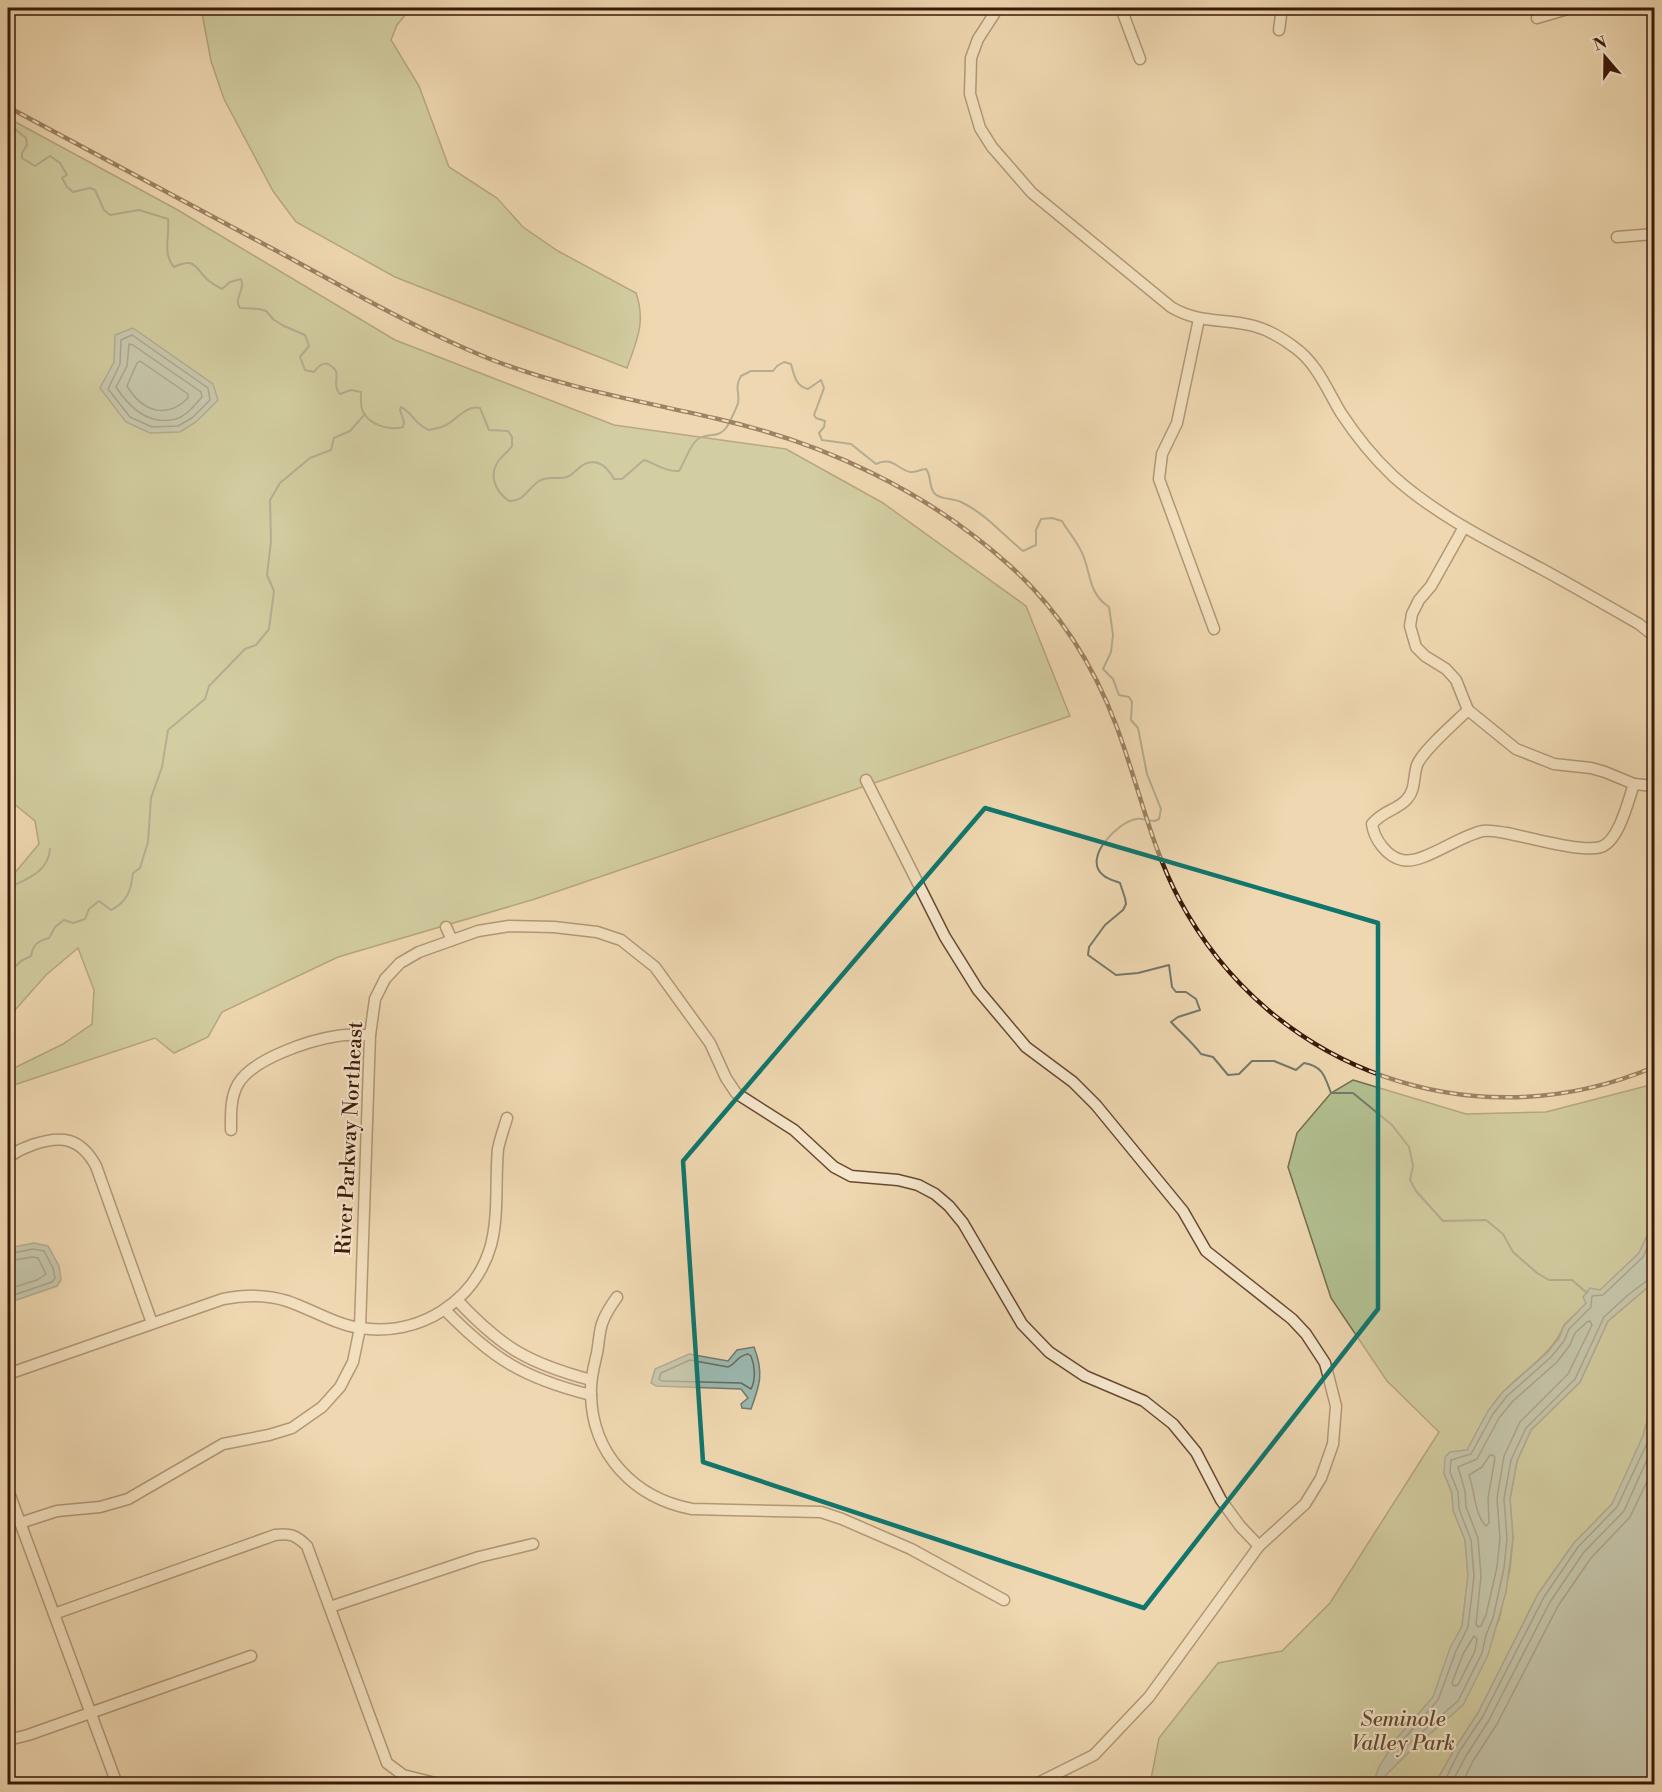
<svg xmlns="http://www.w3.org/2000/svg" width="1662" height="1792" viewBox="0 0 1662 1792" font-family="'Libre Bodoni',serif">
<rect width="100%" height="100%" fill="#efd8b1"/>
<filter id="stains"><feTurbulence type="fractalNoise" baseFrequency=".00333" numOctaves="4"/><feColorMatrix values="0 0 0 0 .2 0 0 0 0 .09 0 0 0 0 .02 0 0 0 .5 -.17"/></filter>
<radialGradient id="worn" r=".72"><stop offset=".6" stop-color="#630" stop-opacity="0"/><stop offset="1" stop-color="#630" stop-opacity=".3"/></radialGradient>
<g fill="#b2c091" stroke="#766c4c" stroke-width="1.5">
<path d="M201 8H411L397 25 391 40 419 86 449 167 497 198 523 227 558 251 636 293C646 322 637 340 627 368L395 277 296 222 273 191 224 99 211 61Z"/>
<path d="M8 118 176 209 395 340 614 425 786 449 883 503 1026 606 1070 716 535 899 338 957 222 1012 208 1037 174 1053 155 1038 8 1087V1071L63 1044 92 1024 94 990 78 948 46 975 8 1018V881L39 844 35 821 8 799Z"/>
<path d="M1353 1080 1466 1114 1546 1112 1654 1084V1146L1649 1149 1654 1165V1221L1639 1253 1564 1325C1553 1354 1525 1369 1504 1391 1488 1408 1478 1430 1467 1451L1450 1452 1444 1473 1452 1493 1453 1510 1465 1540 1468 1575 1462 1626 1447 1660 1491 1637 1499 1620 1510 1569 1513 1538 1510 1499 1517 1461 1531 1430 1580 1382 1608 1321 1654 1282V1397L1643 1436 1623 1484 1612 1504 1574 1543 1538 1594 1478 1713 1454 1750 1435 1784H1150L1159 1738 1218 1663 1282 1651 1330 1603 1439 1432 1387 1381 1331 1298 1288 1167 1297 1133 1331 1093Z"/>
</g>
<g fill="#9ab9b1" stroke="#74796d" stroke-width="1.5">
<path d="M133 328 213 384 218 400 196 422 180 432 150 433 126 422 100 388 114 362 115 335Z"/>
<path d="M1654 1221V1282L1608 1321 1580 1382 1531 1430 1517 1461 1510 1499 1513 1538 1506 1592 1488 1655 1463 1705 1409 1752 1377 1784H1373L1379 1767 1397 1738 1433 1697 1450 1648 1462 1626 1468 1575 1465 1540 1453 1510 1452 1493 1444 1473 1445 1457 1450 1452 1467 1450 1488 1411 1503 1392 1547 1353 1559 1338 1564 1326 1586 1303 1583 1297 1590 1288 1600 1290 1639 1253Z"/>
<path d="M34 1243 48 1246 59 1266 61 1280 57 1286 8 1303V1248Z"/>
<path d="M754 1347C764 1373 760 1384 751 1409L742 1408 741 1404 748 1398 741 1389 656 1386 651 1383 655 1369 689 1354 728 1361 737 1350Z"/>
<path d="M1654 1397V1784H1435L1454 1750 1478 1713 1538 1594 1574 1543 1612 1504 1643 1436Z"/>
</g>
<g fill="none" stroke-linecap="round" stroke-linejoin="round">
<g stroke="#6a695c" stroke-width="1.5">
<path d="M132 335 208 388 210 400 192 418 178 426 152 427 130 417 108 389 120 364 121 340Z"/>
<path d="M129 344 133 345 201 392 202 397C195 405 186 416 176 419 149 426 129 407 116 387L127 366Z"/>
<path d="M140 361 188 394V398C166 420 142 411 127 386L137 363Z"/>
<path d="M1654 1233 1643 1257 1603 1295 1592 1296 1591 1307 1569 1329 1564 1341 1551 1357 1507 1396 1493 1414 1471 1454 1451 1460 1450 1472 1458 1492 1459 1509 1471 1540 1474 1576 1468 1627 1456 1651 1438 1700 1402 1741 1400 1745 1402 1748 1405 1747 1458 1701 1482 1653 1486 1635 1493 1618 1504 1568 1507 1538 1504 1499 1511 1460 1526 1428 1575 1379 1604 1317 1628 1295 1649 1279 1654 1278"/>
<path d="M8 1254 33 1249 44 1251 53 1268 55 1278 52 1282 8 1297"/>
<path d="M8 1261 33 1257 38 1258 46 1274 37 1280 8 1289"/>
<path d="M1590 1321 1592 1325 1568 1374 1520 1422 1504 1456 1497 1498 1500 1538 1497 1567 1486 1615 1481 1626 1478 1627 1476 1624 1481 1576 1478 1538 1466 1507 1465 1491 1458 1467 1477 1459 1499 1418 1513 1401 1557 1362 1570 1345 1575 1333 1587 1322Z"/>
<path d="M748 1354 751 1356C755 1366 756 1379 751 1389L741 1383 662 1381 659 1379 661 1373 690 1360 728 1367C737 1364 736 1356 748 1354Z"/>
<path d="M1490 1455H1493L1495 1458 1488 1498 1489 1523 1486 1526C1474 1513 1475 1492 1469 1475L1482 1467Z"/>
<path d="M1474 1636 1477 1639 1475 1651 1458 1685 1454 1686 1452 1683 1463 1654Z"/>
<path d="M1443 1784 1459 1752 1483 1716 1544 1597 1578 1547 1617 1507 1649 1439 1654 1418"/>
<path d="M1451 1784 1466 1756 1489 1720 1550 1602 1584 1552 1624 1511 1654 1444"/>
<path d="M1462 1784 1473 1761 1497 1724 1558 1606 1591 1558 1630 1517 1654 1467"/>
</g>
<g stroke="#74796d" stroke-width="2">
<path d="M8 132 15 129 26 138 27 145 22 153V158L35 166 50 156 60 163 67 175 62 178 67 187 73 192 90 188 95 190 104 210 110 215 139 210 168 219C170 236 162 253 174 267 196 256 195 269 209 281 213 284 218 287 222 289L230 282 241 279C246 290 233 298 240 308L259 309 266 311 274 320 284 326 305 335 309 346 300 357 305 370 314 372C322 361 328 361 336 371 338 380 333 386 340 394L351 390 361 392C361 398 360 406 363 412 370 425 389 431 403 427L404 422 400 410 401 407C414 414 414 424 429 430 434 429 439 428 444 426 457 420 465 405 480 408L489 430 508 431 512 437V446C509 451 503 455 499 460 488 475 495 491 509 501 524 502 528 488 539 481 548 475 558 480 567 477 574 474 580 465 587 463 600 459 609 470 614 479H622L644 460C656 464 666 472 679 471 685 462 690 444 698 439 707 432 718 439 726 428 729 424 737 407 738 403 740 392 734 388 741 376L751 371H773L777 366 784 362 791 364C794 375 796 387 808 389L821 380 824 388 814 415 816 418 825 421 824 427 819 433 822 440 851 444 876 464C892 456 897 469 910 472 914 473 922 469 926 469 932 476 928 487 935 494 942 500 953 498 961 502 986 514 1002 534 1023 551L1036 545V530L1041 519 1052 518 1062 521C1067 530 1075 539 1080 549 1092 570 1086 592 1109 607L1113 635 1111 652 1103 669 1113 679 1119 695 1129 697 1132 702 1131 720 1138 728 1147 774 1161 809 1159 819 1155 821C1149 821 1142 818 1136 819 1118 822 1082 858 1103 875 1107 879 1115 881 1120 883L1125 898 1126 904 1123 910 1105 925 1089 947 1088 955 1116 975 1138 973 1169 965 1172 987 1176 992H1186L1196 999 1200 1010 1178 1017 1171 1022C1181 1033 1192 1042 1201 1054L1213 1057 1228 1075 1239 1074 1252 1061H1274L1296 1070 1304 1063C1323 1066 1325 1077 1331 1093H1353L1392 1125 1409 1147 1413 1166 1410 1180 1416 1191 1443 1221 1486 1220 1503 1234 1513 1252 1537 1273 1549 1280H1572L1587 1293"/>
<path d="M8 888C26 879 48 873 50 849"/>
<path d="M8 974 21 961 31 956C33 944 38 941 49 938L55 927 64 920 73 923 85 919 89 909 99 901 111 910C127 902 131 891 133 873L140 868 148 842 151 798 162 767 168 730 205 699 209 686 245 649 256 645 269 629 274 591 267 575 271 541 270 500 280 483 310 458 331 450 334 438 350 431 365 414"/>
</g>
<g stroke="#684932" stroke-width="13">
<g id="minor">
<path d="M998 8 978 39 971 58 970 94 980 128 992 147 1032 193 1171 307C1199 324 1224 318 1254 326 1269 330 1282 338 1294 347 1317 363 1327 390 1341 413 1356 436 1374 458 1393 476 1436 515 1489 541 1540 568 1573 586 1606 605 1639 624L1654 636"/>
<path d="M1121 8 1140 59"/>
<path d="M1537 18 1571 8"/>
<path d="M1279 30 1282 8"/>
<path d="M1617 237 1654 234"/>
<path d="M1199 319 1177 423 1162 454 1159 479 1214 629"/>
<path d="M1464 527 1431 586 1419 600 1412 614 1410 626 1416 647 1425 656 1446 669 1456 680 1468 710 1516 749 1554 764 1591 768 1605 772 1634 784 1654 786"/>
<path d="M1468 710C1456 722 1423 750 1417 765 1413 777 1416 790 1406 800 1397 810 1384 810 1372 824 1374 839 1387 857 1402 860 1422 865 1460 835 1483 831 1490 830 1499 832 1506 833 1528 837 1582 853 1601 847 1619 841 1628 801 1634 784"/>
<path d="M866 780 945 937 978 990 1026 1047 1073 1082 1096 1105 1183 1211 1206 1251 1292 1319 1306 1334 1325 1363 1336 1406 1333 1444 1321 1478 1305 1504 1259 1546 1149 1697 1094 1755 1036 1784"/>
<path d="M446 927 452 940"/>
<path d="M231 1130C231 1115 230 1098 238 1084 252 1059 310 1040 337 1036 348 1034 360 1035 370 1035"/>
<path d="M8 1159C14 1151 23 1149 32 1145 61 1135 80 1137 96 1166L152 1323"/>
<path d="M617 1297C612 1304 606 1313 603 1321 599 1330 599 1343 597 1353 594 1366 590 1380 591 1394 592 1454 634 1498 692 1509L821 1512 842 1519 911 1549 1004 1600"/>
<path d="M457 1300C502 1348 528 1363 591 1380"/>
<path d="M445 1310C493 1359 523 1378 591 1395"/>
<path d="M8 1374 223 1299C245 1295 265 1294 287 1301 311 1309 334 1324 360 1328 419 1337 475 1302 491 1245 499 1214 495 1180 498 1149 500 1139 504 1128 507 1118"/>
<path d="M8 1490 117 1784"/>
<path d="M20 1523 57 1511 100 1507 128 1499 223 1444 269 1435 292 1428 322 1407 340 1387 353 1362 360 1328 370 1035 375 999 385 979 400 963 419 952 478 931 509 926 554 927 597 932 621 940 655 967 710 1043 726 1078 736 1093 794 1130 834 1167 851 1176 898 1180 918 1185 935 1194 949 1206 963 1223 1022 1324 1049 1352 1085 1376 1144 1401 1173 1424 1196 1452 1221 1500 1240 1526 1259 1546"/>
<path d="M330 1607 479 1557 533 1544"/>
<path d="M54 1614 275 1535C290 1533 296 1535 307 1546L387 1763 403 1775 439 1784"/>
<path d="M8 1740 28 1735 251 1656"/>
</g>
</g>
<use href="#minor" stroke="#f5e6cc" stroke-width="10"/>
<g stroke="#3b1908" stroke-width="4.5">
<path id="rail" d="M8 107C101 157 195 207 288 257 354 293 420 331 490 359 564 388 641 401 718 419 824 443 927 491 1009 565 1057 608 1093 664 1116 725 1138 783 1150 844 1179 899 1271 1072 1475 1143 1654 1067"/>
</g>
<use href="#rail" stroke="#f5e6cc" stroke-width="2" stroke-dasharray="7" stroke-linecap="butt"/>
</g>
<path d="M0 0H1662V1792H0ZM985 808 1378 923V1309L1144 1608 703 1462 683 1161Z" fill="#efd8b1" fill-opacity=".55" fill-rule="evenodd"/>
<path fill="none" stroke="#0f766e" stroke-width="4.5" stroke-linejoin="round" d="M985 808 1378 923V1309L1144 1608 703 1462 683 1161Z"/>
<g text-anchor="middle" stroke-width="4.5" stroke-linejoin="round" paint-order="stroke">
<g font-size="21" fill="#3b1908" stroke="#f5e6cc">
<text transform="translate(349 1138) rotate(-87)" y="7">River Parkway Northeast</text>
</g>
<g font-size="21" font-style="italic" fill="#5f4b31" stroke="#f5e6cc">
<text x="1403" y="1726">Seminole<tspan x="1403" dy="24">Valley Park</tspan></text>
</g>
</g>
<rect width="1662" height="1792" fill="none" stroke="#efd8b1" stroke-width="30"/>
<rect x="9" y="9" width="1644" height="1774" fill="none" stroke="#3b1908" stroke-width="3"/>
<rect x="15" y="15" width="1632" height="1762" fill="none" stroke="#3b1908" stroke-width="1.5"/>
<g transform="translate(1605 57) rotate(340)" stroke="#f5e6cc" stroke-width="4.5" paint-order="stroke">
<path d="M0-4.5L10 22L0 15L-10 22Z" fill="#3b1908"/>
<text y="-9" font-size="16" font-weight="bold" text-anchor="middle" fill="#3b1908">N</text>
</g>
<rect width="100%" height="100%" filter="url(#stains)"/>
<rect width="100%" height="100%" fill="url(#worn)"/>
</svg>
